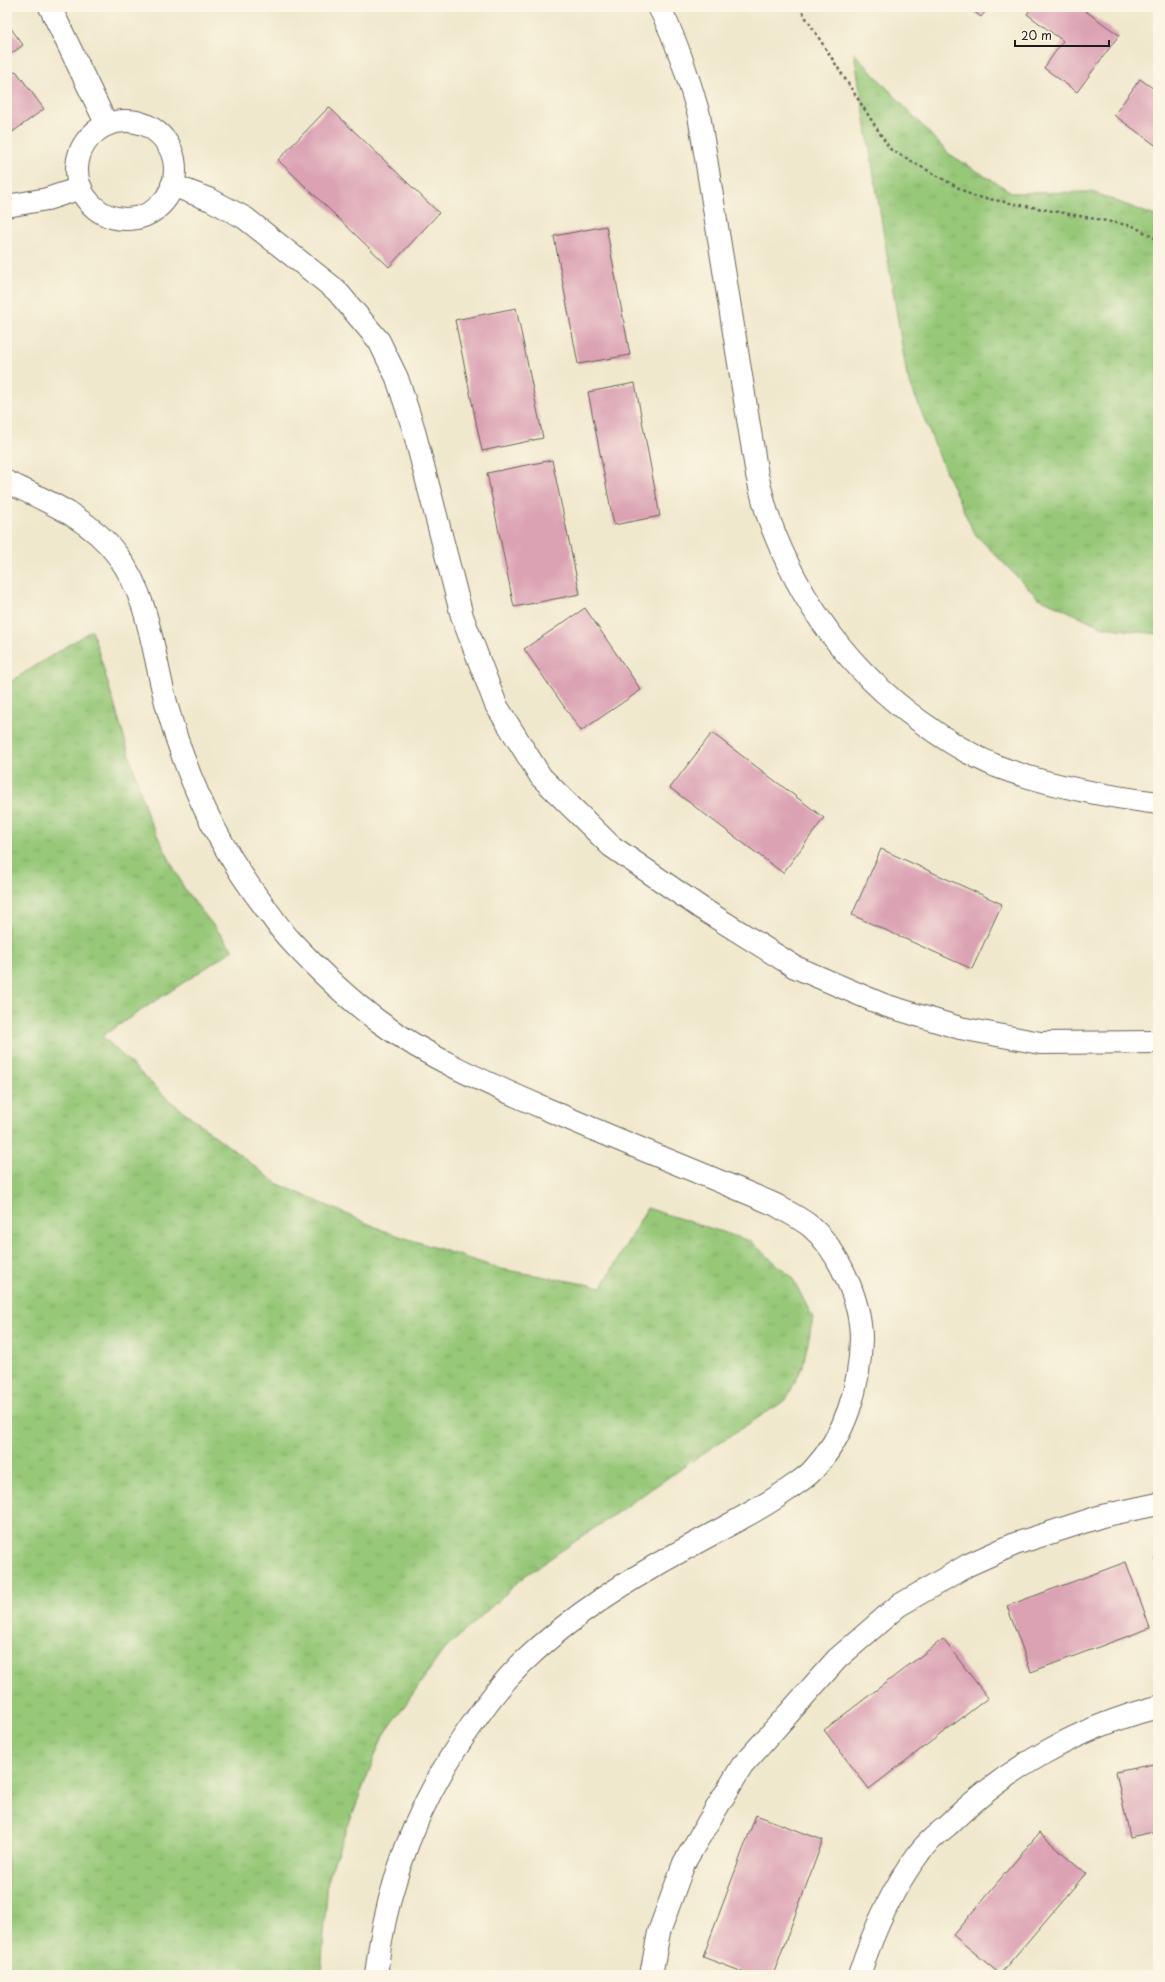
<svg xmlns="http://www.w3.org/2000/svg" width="1165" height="1982" viewBox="0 0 1165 1982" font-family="'Playpen Sans',sans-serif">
<defs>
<pattern id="grass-tufts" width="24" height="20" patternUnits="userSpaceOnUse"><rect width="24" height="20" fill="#96c878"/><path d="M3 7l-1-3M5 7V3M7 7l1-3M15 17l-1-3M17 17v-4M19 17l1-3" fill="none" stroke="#81ab67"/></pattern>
</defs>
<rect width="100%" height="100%" fill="#fcf5e5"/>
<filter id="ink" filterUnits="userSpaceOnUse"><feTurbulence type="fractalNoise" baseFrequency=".025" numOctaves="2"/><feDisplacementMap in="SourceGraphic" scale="8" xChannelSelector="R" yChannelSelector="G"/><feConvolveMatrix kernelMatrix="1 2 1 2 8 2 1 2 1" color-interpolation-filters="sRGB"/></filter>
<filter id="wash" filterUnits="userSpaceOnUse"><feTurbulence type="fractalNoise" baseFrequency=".012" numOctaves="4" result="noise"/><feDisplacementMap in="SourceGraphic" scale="16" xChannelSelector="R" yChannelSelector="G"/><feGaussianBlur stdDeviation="0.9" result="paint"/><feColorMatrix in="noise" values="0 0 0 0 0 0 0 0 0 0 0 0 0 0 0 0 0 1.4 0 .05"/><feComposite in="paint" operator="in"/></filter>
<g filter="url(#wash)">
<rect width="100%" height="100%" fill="#f0e8cc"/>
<g fill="url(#grass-tufts)" stroke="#59724a">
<path d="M854 53 949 154 1013 193 1092 192 1158 217V634L1103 627 1037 597 974 533 945 470 907 376Z"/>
<path d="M92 630 148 817 185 890 233 950 102 1036 169 1100 276 1183 387 1232 501 1269 602 1287 647 1208 750 1241 792 1277 813 1318 803 1366 786 1400 717 1444 526 1575 442 1652 382 1738 328 1877 321 1975H7V684Z"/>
</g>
<g id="blocks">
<g fill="#dba2b4">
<path d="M968 7H989L981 17Z"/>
<path d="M1032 7H1080L1119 35 1077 92 1044 68 1063 41 1027 14Z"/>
<path d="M7 23 23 45 7 57Z"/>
<path d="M16 71 44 109 7 136V78Z"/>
<path d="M1140 79 1158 92V147L1114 115Z"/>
<path d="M329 107 439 213 389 267 278 160Z"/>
<path d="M606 226 630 355 578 364 554 236Z"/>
<path d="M516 308 543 438 482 451 455 320Z"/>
<path d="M635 383 660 516 614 525 588 392Z"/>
<path d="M552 460 580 594 514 607 487 473Z"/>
<path d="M585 608 641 690 581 731 524 649Z"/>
<path d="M712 733 824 818 783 873 670 788Z"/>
<path d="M881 849 1002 904 972 969 852 915Z"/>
<path d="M1155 1557H1158V1573H1157Z"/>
<path d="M1126 1562 1150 1628 1031 1672 1007 1606Z"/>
<path d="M943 1639 988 1698 869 1789 824 1730Z"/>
<path d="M1158 1763V1831L1130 1837 1116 1772Z"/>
<path d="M756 1815 823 1840 773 1975H751L703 1957Z"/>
<path d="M1039 1833 1086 1873 1000 1974 953 1935Z"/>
</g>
</g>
</g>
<g filter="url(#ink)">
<use href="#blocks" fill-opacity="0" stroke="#66635a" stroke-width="1"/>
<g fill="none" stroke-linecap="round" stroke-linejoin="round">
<g stroke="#66635a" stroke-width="24">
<g id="minor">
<path d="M50 7 107 125"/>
<path d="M659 7C677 41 688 77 699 115L757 475C761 490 764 505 769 519 799 602 849 670 921 722 944 739 970 755 996 766 1048 786 1103 796 1158 803"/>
<circle cx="126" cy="170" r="49"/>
<path d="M172 185 211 200 245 218 336 290 379 341 397 378 413 427 462 616 496 705 541 777 611 846 701 908 795 967 884 1005 960 1028 1040 1043 1158 1042"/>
<path d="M7 206 47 199 81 188"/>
<path d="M7 482C47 501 91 519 118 556 151 601 153 658 168 710 188 782 221 851 267 910 275 921 282 932 291 941 318 970 347 998 378 1021 433 1061 496 1087 558 1114 630 1145 703 1174 776 1205 787 1212 800 1218 810 1226 839 1250 861 1302 861 1339 860 1386 846 1435 813 1470 808 1476 800 1481 793 1486 762 1509 726 1526 692 1545 631 1578 573 1614 522 1663 504 1681 488 1701 474 1722 420 1797 386 1883 376 1975"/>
<path d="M651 1975 659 1932 684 1863 710 1819 742 1766 837 1659 898 1606 968 1565 1015 1544 1102 1516 1158 1504"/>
<path d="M859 1975C873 1932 891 1890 919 1853 926 1843 937 1834 947 1826 1005 1769 1079 1727 1158 1707"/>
</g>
</g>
<path stroke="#66635a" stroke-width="2.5" stroke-dasharray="3 3" stroke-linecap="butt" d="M799 7 890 149 973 196 1133 226 1158 240"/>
<use href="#minor" stroke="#fff" stroke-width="22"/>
</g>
</g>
<rect width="1165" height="1982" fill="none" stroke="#fcf5e5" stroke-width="24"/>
<path d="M1015 40v6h94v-6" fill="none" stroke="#1c1c1c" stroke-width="2"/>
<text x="1021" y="40" font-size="12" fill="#1c1c1c" stroke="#fcf5e5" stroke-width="3" paint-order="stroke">20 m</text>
</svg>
